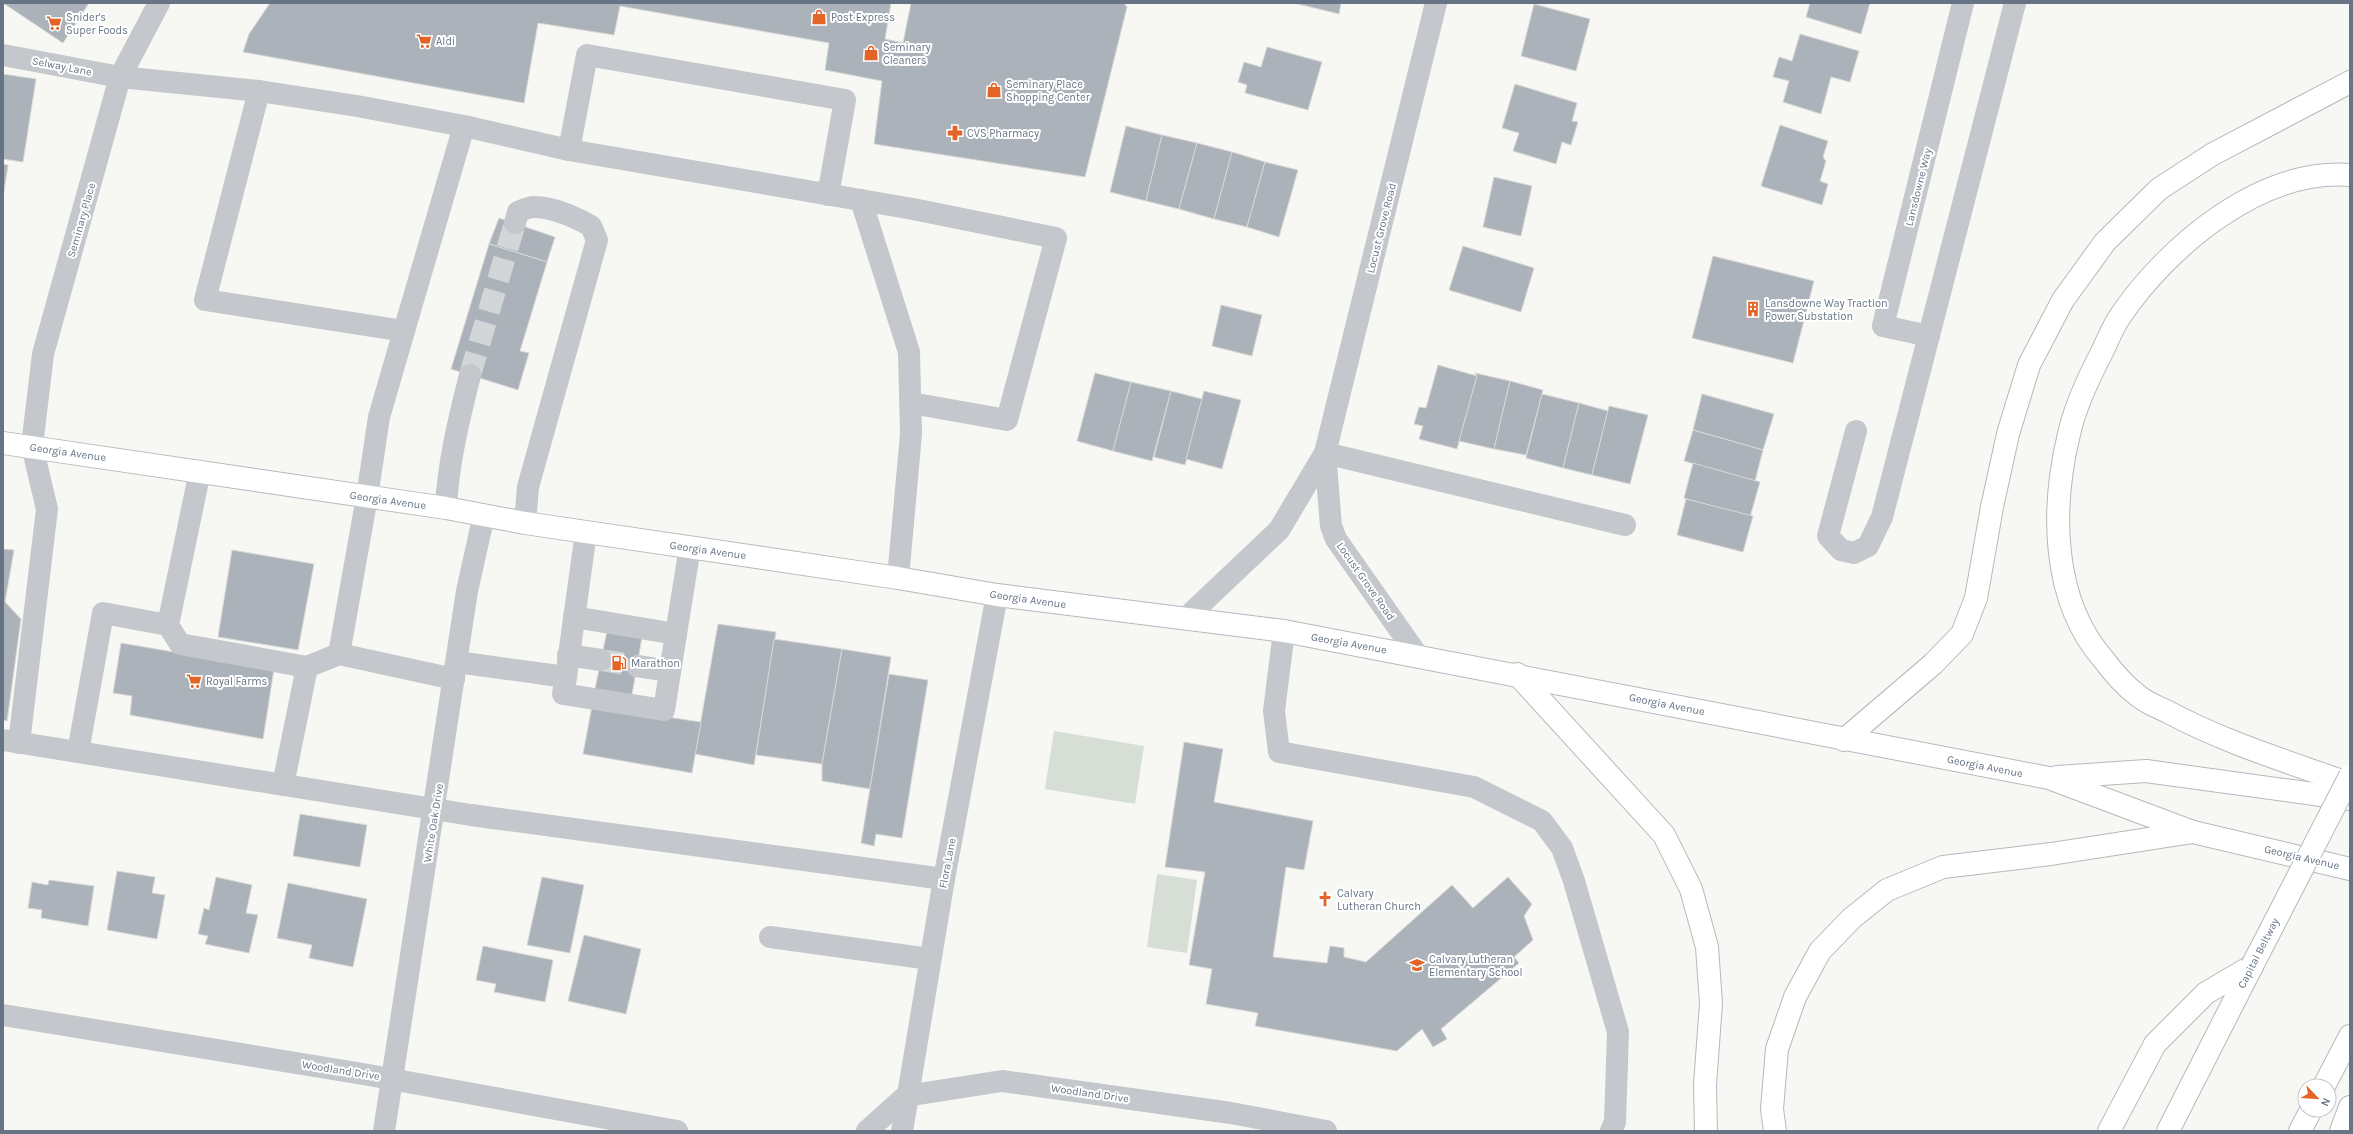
<svg xmlns="http://www.w3.org/2000/svg" width="2353" height="1134" viewBox="0 0 2353 1134" font-family="Karla,sans-serif">
<rect width="100%" height="100%" fill="#f7f7f4"/>
<g fill="#d7ded5">
<path d="M1054 731 1144 746 1135 804 1045 789Z"/>
<path d="M1157 874 1197 880 1187 953 1147 947Z"/>
</g>
<g fill="#abb2b9" stroke="#d8d8d6">
<path d="M3 3H89L63 43Z"/>
<path d="M270 3H891L885 39 903 43 911 3H1124L1127 7 1085 177 874 144 882 81 825 70 829 43 620 6 614 35 538 23 524 103 243 52 249 34Z"/>
<path d="M1294 3H1341L1339 14Z"/>
<path d="M1810 3H1870L1861 34 1806 17Z"/>
<path d="M1534 4 1590 19 1576 71 1521 56Z"/>
<path d="M1800 34 1859 51 1850 82 1831 77 1821 114 1783 102 1789 81 1773 77 1779 57 1792 61Z"/>
<path d="M1267 47 1322 62 1308 110 1245 93 1247 85 1238 82 1244 62 1261 67Z"/>
<path d="M3 74 36 79 23 162 3 159Z"/>
<path d="M1515 84 1577 103 1572 121 1578 122 1571 145 1562 142 1556 164 1513 151 1519 133 1502 128Z"/>
<path d="M1780 125 1828 141 1823 157 1826 161 1820 181 1828 184 1822 205 1761 186Z"/>
<path d="M1126 126 1162 135 1146 201 1110 192Z"/>
<path d="M1162 135 1197 143 1179 209 1146 201Z"/>
<path d="M1197 143 1232 152 1214 219 1179 209Z"/>
<path d="M1232 152 1265 162 1247 227 1214 219Z"/>
<path d="M1265 162 1298 170 1279 237 1247 227Z"/>
<path d="M3 164 8 165 3 198Z"/>
<path d="M1494 177 1532 186 1521 236 1483 227Z"/>
<path d="M499 218 555 237 547 262 489 244Z"/>
<path d="M489 244 547 262 520 351 529 353 518 390 451 369Z"/>
<path d="M1463 246 1534 268 1521 312 1449 290Z"/>
<path d="M1713 256 1814 281 1793 363 1692 338Z"/>
<path d="M1221 305 1262 315 1252 356 1212 346Z"/>
<path d="M1438 365 1477 376 1457 449 1419 439 1423 426 1414 424 1419 407 1426 408Z"/>
<path d="M1095 373 1131 382 1113 451 1077 441Z"/>
<path d="M1475 373 1510 381 1494 449 1459 441 1477 376Z"/>
<path d="M1510 381 1543 390 1526 455 1494 449Z"/>
<path d="M1131 382 1171 391 1152 461 1113 451Z"/>
<path d="M1171 391 1202 399 1185 465 1154 457Z"/>
<path d="M1204 391 1241 400 1222 469 1186 459Z"/>
<path d="M1542 394 1579 403 1563 468 1526 458Z"/>
<path d="M1702 394 1774 414 1763 450 1693 430Z"/>
<path d="M1579 403 1608 411 1592 475 1563 468Z"/>
<path d="M1609 406 1648 415 1630 484 1592 475Z"/>
<path d="M1693 430 1763 450 1755 481 1684 461Z"/>
<path d="M1693 463 1760 482 1750 517 1684 498Z"/>
<path d="M1686 499 1753 516 1743 552 1677 535Z"/>
<path d="M3 549 14 550 5 602 21 619 7 721 3 720Z"/>
<path d="M232 550 314 564 298 650 218 637Z"/>
<path d="M718 624 776 632 754 765 695 754Z"/>
<path d="M607 631 642 637 631 700 594 694Z"/>
<path d="M774 639 842 649 822 764 756 755Z"/>
<path d="M121 643 274 669 263 739 130 715 132 696 113 693Z"/>
<path d="M842 649 891 657 870 789 822 781V764Z"/>
<path d="M889 674 928 680 902 838 876 834 874 846 861 843Z"/>
<path d="M592 706 701 722 692 773 583 754Z"/>
<path d="M1184 742 1223 749 1214 802 1313 821 1304 870 1286 867 1273 957 1327 963 1330 946 1344 948V957L1366 962 1452 885 1473 908 1508 877 1532 904 1524 916 1533 940 1514 957 1519 963 1441 1029 1447 1039 1433 1047 1422 1029 1397 1051 1255 1026 1258 1013 1206 1004 1212 969 1189 965 1205 872 1165 867Z"/>
<path d="M300 814 367 825 360 867 293 856Z"/>
<path d="M117 871 155 877 152 893 165 895 157 939 107 930Z"/>
<path d="M216 877 252 885 246 913 258 915 249 953 205 944 208 936 198 934 204 908 209 910Z"/>
<path d="M542 877 584 885 570 953 527 945Z"/>
<path d="M49 880 94 886 88 926 41 918 42 910 28 908 32 882 48 885Z"/>
<path d="M288 883 367 899 353 967 309 958 312 945 277 938Z"/>
<path d="M584 935 641 949 626 1014 568 1001Z"/>
<path d="M483 946 553 960 545 1002 494 992 496 984 476 980Z"/>
</g>
<g fill="none" stroke-linecap="round" stroke-linejoin="round">
<g stroke="#d3d6d8" stroke-width="22" stroke-dasharray="22 11" stroke-linecap="butt">
<path d="M470 375 515 223"/>
<path d="M601 660 637 666"/>
</g>
<g stroke="#b5b9bd" stroke-width="24">
<g id="major">
<path d="M3 443 446 508 525 523 898 578 997 595 1284 631 2049 778 2193 832 2350 869"/>
<path d="M2057 777 2146 771 2350 799"/>
</g>
</g>
<g stroke="#b5b8bc" stroke-width="24">
<g id="highway">
<path d="M2350 175C2261 168 2169 245 2121 315 2113 326 2108 340 2102 352 2089 377 2075 406 2069 434 2051 508 2051 600 2104 660 2113 672 2124 685 2136 694 2144 702 2158 707 2168 712 2226 743 2289 762 2350 784"/>
<path d="M1517 674 1664 835 1691 889 1707 947 1711 1003 1705 1085 1706 1131"/>
<path d="M1844 740 1933 664 1962 634 1976 598 1992 507 2008 434 2029 365 2063 300 2105 242 2159 189 2213 154 2350 82"/>
<path d="M2324 1086 2350 1036"/>
<path d="M1775 1131 1772 1109 1777 1049 1795 997 1820 951 1852 918 1887 890 1943 867 2051 854 2193 832"/>
<path d="M2109 1131 2155 1044 2206 993 2252 966"/>
<path d="M2168 1131 2252 966"/>
<path d="M2300 1131 2311 1110"/>
<path d="M2341 1131 2350 1107"/>
</g>
</g>
<g stroke="#c4c7cb" stroke-width="22">
<path d="M3 55 120 77 259 91"/>
<path d="M464 126 404 331 205 300 259 91 357 106 464 126 569 150 913 209 1056 238 1007 420 911 403"/>
<path d="M569 150 587 55 845 100 828 195"/>
<path d="M861 200 909 352 911 434 898 578"/>
<path d="M515 223 518 212C523 210 529 207 533 207 553 207 575 217 591 226L597 240 528 487 525 523"/>
<path d="M404 331 379 417 367 497 339 654 454 679"/>
<path d="M1929 336 1883 326 1963 3"/>
<path d="M1856 431 1828 536 1841 550 1854 553 1868 546 1882 517 2015 3"/>
<path d="M1325 453 1625 525"/>
<path d="M1325 453 1331 526 1336 539 1418 656"/>
<path d="M200 471 168 625 180 644 307 667"/>
<path d="M446 508C448 463 459 419 470 375"/>
<path d="M574 617 676 634 690 547"/>
<path d="M1185 619 1279 530 1325 453 1436 3"/>
<path d="M1284 631 1274 711 1279 752 1474 787 1542 821 1562 848 1574 881 1618 1032 1615 1122 1611 1131"/>
<path d="M568 655 601 660"/>
<path d="M457 662 566 677 586 532"/>
<path d="M637 666 670 671"/>
<path d="M566 677 563 694 664 710 676 634"/>
<path d="M3 740 471 815 944 879"/>
<path d="M19 743 47 509 32 446 43 354 120 77 159 3"/>
<path d="M78 752 103 613 168 625"/>
<path d="M283 785 307 667 339 654"/>
<path d="M770 937 930 959"/>
<path d="M3 1015 363 1074 677 1131"/>
<path d="M384 1131 467 591 484 515"/>
<path d="M867 1131 906 1096 1002 1081 1231 1113 1326 1131"/>
<path d="M902 1131 944 879 997 595"/>
</g>
<use href="#major" stroke="#fff" stroke-width="22"/>
<use href="#highway" stroke="#fff" stroke-width="22"/>
<g stroke="#b5b8bc" stroke-width="24" stroke-linecap="butt">
<path id="highway-bridge" d="M2252 966 2350 776"/>
</g>
<use href="#highway-bridge" stroke="#fff" stroke-width="22"/>
</g>
<defs>
<g id="shop-bare" transform="scale(1.2)"><path d="M-5-2.5h2.3a2.7 3.5 0 0 1 5.4 0H5L5.5 6h-11ZM-1.5-2.5h3a1.5 2.3 0 0 0-3 0Z" fill="#e46327" stroke="#fff" stroke-width="2.5" paint-order="stroke"/></g>
<g id="supermarket-bare" transform="scale(1.2)"><path d="M-6-5.5h2.5l.6 2H6L4.5 2H-2.5L-4.4-4H-6ZM-1.5 3.2a1.3 1.3 0 1 0 .1 0ZM3 3.2a1.3 1.3 0 1 0 .1 0Z" fill="#e46327" stroke="#fff" stroke-width="2.5" paint-order="stroke"/></g>
<g id="pharmacy-bare" transform="scale(1.2)"><path d="M-2-6h4v4h4v4h-4v4h-4v-4h-4v-4h4Z" fill="#e46327" stroke="#fff" stroke-width="2.5" paint-order="stroke"/></g>
<g id="building-bare" transform="scale(1.2)"><path d="M-4-6H4V6H1V3H-1V6H-4ZM-2.5-4.3h1.7v1.8h-1.7ZM.8-4.3h1.7v1.8H.8ZM-2.5-1h1.7V.8h-1.7ZM.8-1h1.7V.8H.8Z" fill="#e46327" stroke="#fff" stroke-width="2.5" paint-order="stroke"/></g>
<g id="fuel-bare" transform="scale(1.2)"><path d="M-5.5-6h7V0h2V4h1.3V-2.5L3-4.5l.8-.8L6-3V5H2.5V1h-1V6h-7ZM-4.2-4.7v3.2H.2V-4.7Z" fill="#e46327" stroke="#fff" stroke-width="2.5" paint-order="stroke"/></g>
<g id="church-bare" transform="scale(1.2)"><path d="M-1.2-6h2.4v3.5h3.3v2.4h-3.3V6h-2.4V-.1h-3.3v-2.4h3.3Z" fill="#e46327" stroke="#fff" stroke-width="2.5" paint-order="stroke"/></g>
<g id="school-bare" transform="scale(1.2)"><path d="M0-5L7-2L0 1L-7-2ZM-4 1L0 2.5L4 1V4Q0 6-4 4Z" fill="#e46327" stroke="#fff" stroke-width="2.5" paint-order="stroke"/></g>
</defs>
<g fill-rule="evenodd">
<use href="#shop-bare" x="819" y="17"/>
<use href="#supermarket-bare" x="54" y="23"/>
<use href="#supermarket-bare" x="424" y="41"/>
<use href="#shop-bare" x="871" y="53"/>
<use href="#shop-bare" x="994" y="90"/>
<use href="#pharmacy-bare" x="955" y="133"/>
<use href="#building-bare" x="1753" y="309"/>
<use href="#fuel-bare" x="619" y="663"/>
<use href="#supermarket-bare" x="194" y="681"/>
<use href="#church-bare" x="1325" y="899"/>
<use href="#school-bare" x="1417" y="965"/>
</g>
<g text-anchor="middle" stroke-width="4" stroke-linejoin="round" paint-order="stroke">
<g font-size="11" fill="#667485" stroke="#fff" text-anchor="start">
<text x="66" y="21">Snider's<tspan x="66" dy="13">Super Foods</tspan></text>
<text x="831" y="21">Post Express</text>
<text x="436" y="45">Aldi</text>
<text x="883" y="51">Seminary<tspan x="883" dy="13">Cleaners</tspan></text>
<text x="1006" y="88">Seminary Place<tspan x="1006" dy="13">Shopping Center</tspan></text>
<text x="967" y="137">CVS Pharmacy</text>
<text x="1765" y="307">Lansdowne Way Traction<tspan x="1765" dy="13">Power Substation</tspan></text>
<text x="631" y="667">Marathon</text>
<text x="206" y="685">Royal Farms</text>
<text x="1337" y="897">Calvary<tspan x="1337" dy="13">Lutheran Church</tspan></text>
<text x="1429" y="963">Calvary Lutheran<tspan x="1429" dy="13">Elementary School</tspan></text>
</g>
<g font-size="11" fill="#667485" stroke="#fff">
<text transform="translate(62 66) rotate(11)" y="4">Selway Lane</text>
<text transform="translate(1918 187) rotate(-76)" y="4">Lansdowne Way</text>
<text transform="translate(81 220) rotate(-74)" y="4">Seminary Place</text>
<text transform="translate(1381 228) rotate(-76)" y="4">Locust Grove Road</text>
<text transform="translate(68 452) rotate(8)" y="4">Georgia Avenue</text>
<text transform="translate(388 500) rotate(8)" y="4">Georgia Avenue</text>
<text transform="translate(708 550) rotate(8)" y="4">Georgia Avenue</text>
<text transform="translate(1366 581) rotate(55)" y="4">Locust Grove Road</text>
<text transform="translate(1028 599) rotate(8)" y="4">Georgia Avenue</text>
<text transform="translate(1349 643) rotate(10)" y="4">Georgia Avenue</text>
<text transform="translate(1667 704) rotate(11)" y="4">Georgia Avenue</text>
<text transform="translate(1985 766) rotate(11)" y="4">Georgia Avenue</text>
<text transform="translate(433 823) rotate(-81)" y="4">White Oak Drive</text>
<text transform="translate(2302 857) rotate(13)" y="4">Georgia Avenue</text>
<text transform="translate(947 863) rotate(-79)" y="4">Flora Lane</text>
<text transform="translate(2258 953) rotate(-63)" y="4">Capital Beltway</text>
<text transform="translate(341 1070) rotate(9)" y="4">Woodland Drive</text>
<text transform="translate(1090 1093) rotate(8)" y="4">Woodland Drive</text>
</g>
</g>
<rect width="2353" height="1134" fill="none" stroke="#667485" stroke-width="8"/>
<g transform="translate(2317 1098) rotate(115)"><circle r="19" fill="#ffffff" stroke="#c2c7ce"/>
<path d="M0-3L7 15L0 10L-7 15Z" fill="#e46327"/>
<text y="-6" font-size="11" font-weight="bold" text-anchor="middle" fill="#667485">N</text>
</g>
</svg>
